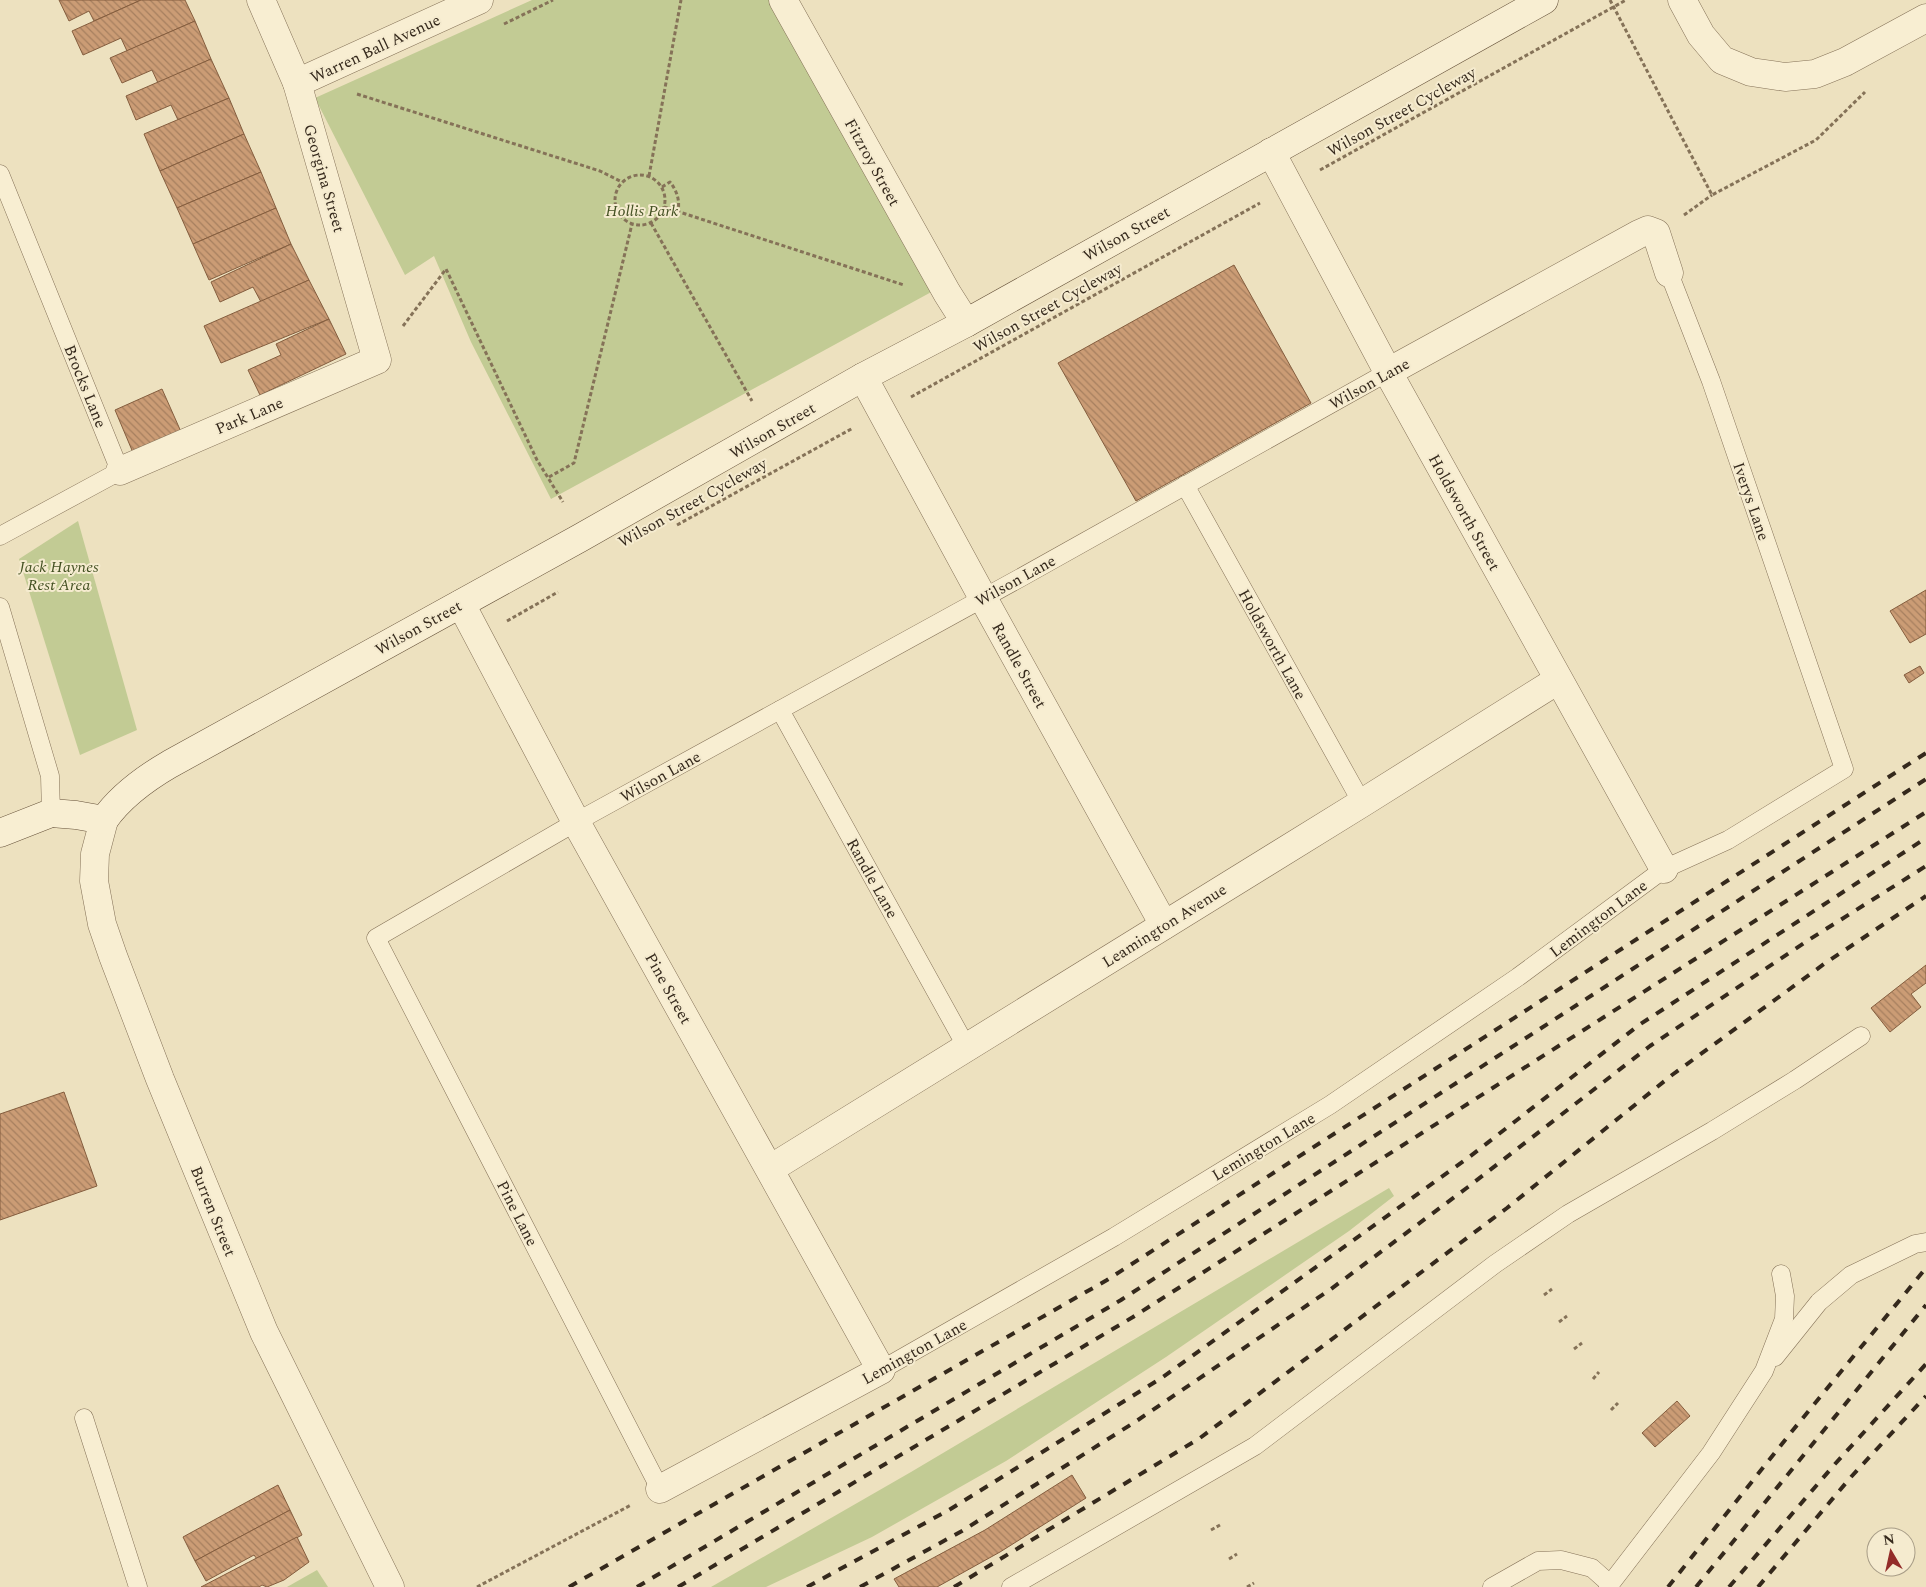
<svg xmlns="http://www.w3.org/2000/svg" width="1926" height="1587" viewBox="0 0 1926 1587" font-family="Spectral,serif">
<defs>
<pattern id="building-back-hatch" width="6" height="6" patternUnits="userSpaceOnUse" patternTransform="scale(1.25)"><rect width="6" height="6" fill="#cb9c75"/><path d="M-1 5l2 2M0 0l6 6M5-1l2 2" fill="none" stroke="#a67f5f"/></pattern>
</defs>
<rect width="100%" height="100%" fill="#ede1bf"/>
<g fill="#c2cb94">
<path d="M532 0H772L935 290 551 499 471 342 434 256 405 275 315 98Z"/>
<path d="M78 521 137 730 80 755 19 559Z"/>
<path d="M1389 1188 1394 1196 1349 1231 1166 1357 1006 1461 872 1537 766 1587H711L911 1472Z"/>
<path d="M317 1570 328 1587H287Z"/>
</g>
<g fill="url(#building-back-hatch)" stroke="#845d3e">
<path d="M59 0H141L94 21 89 11 69 21Z"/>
<path d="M141 0H185L195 21 127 51 121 38 83 55 72 31Z"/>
<path d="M195 21 211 59 158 83 152 70 122 83 110 58Z"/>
<path d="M211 59 229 98 178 120 171 105 136 120 126 96Z"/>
<path d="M229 98 244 134 160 171 144 134Z"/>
<path d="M244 134 261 172 177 208 160 171Z"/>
<path d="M261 172 276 208 193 244 177 208Z"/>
<path d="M276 208 291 244 209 280 193 244Z"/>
<path d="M291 244 309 280 261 302 253 287 220 302 211 282Z"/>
<path d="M1234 265 1311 403 1136 501 1058 363Z"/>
<path d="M309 280 329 319 221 363 204 326Z"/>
<path d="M329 319 346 354 260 395 248 370 281 355 276 344Z"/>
<path d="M162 389 182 434 134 455 115 410Z"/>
<path d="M1926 590V634L1910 643 1890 611Z"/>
<path d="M1920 666 1924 673 1909 683 1904 675Z"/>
<path d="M1926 965V983L1911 994 1921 1007 1890 1032 1871 1008Z"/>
<path d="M64 1092 97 1186 0 1220V1114Z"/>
<path d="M1677 1401 1690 1416 1655 1447 1642 1433Z"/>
<path d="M1072 1475 1086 1498 1000 1552 937 1587H899L894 1579 985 1530Z"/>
<path d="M278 1485 290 1510 195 1561 183 1537Z"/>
<path d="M290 1510 302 1535 257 1559 254 1555 206 1581 195 1561Z"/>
<path d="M297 1537 309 1562 284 1580 267 1587 262 1585 259 1587H201Z"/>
</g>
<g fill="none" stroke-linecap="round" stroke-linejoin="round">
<g stroke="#857258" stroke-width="19">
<g id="lane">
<path d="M0 174 120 471 0 536"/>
<path d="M1185 485 1362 803"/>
<path d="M0 607 50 776 51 813"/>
<path d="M780 710 966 1046"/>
<path d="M1775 1357 1819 1302 1851 1275 1915 1244 1926 1242"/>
<path d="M881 1370 1114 1237 1330 1105 1518 977 1664 869 1728 840 1844 769 1711 381 1669 273"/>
<path d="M84 1418 138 1587"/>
<path d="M660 1489 376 938 576 822 1020 578 1388 372"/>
<path d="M1011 1587 1255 1446 1495 1264 1568 1214 1712 1131 1795 1080 1861 1036"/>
<path d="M1492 1587 1538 1561 1561 1560 1592 1568 1610 1584"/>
<path d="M1608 1587 1711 1453 1764 1371 1784 1319 1785 1296 1781 1274"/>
</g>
</g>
<g stroke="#857258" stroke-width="29">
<g id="street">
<path d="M783 0 947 293 966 323"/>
<path d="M1682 0 1701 35 1722 60 1751 72 1785 77 1815 74 1845 62 1926 18"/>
<path d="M297 83 479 0"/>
<path d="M1271 152 1388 372 1664 869"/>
<path d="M1388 372 1639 234 1648 230 1656 233 1669 273"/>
<path d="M863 377 983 598 1164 925"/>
<path d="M120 471 377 360 297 83 261 0"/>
<path d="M461 604 576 822 881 1370 660 1489"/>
<path d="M104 820 95 854 94 881 102 924 113 956 160 1079 264 1332 390 1587"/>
<path d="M770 1169 1362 803 1558 680"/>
</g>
</g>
<g stroke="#67533b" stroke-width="29">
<path id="secondary" d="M0 833 51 813 76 815 104 820C120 797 146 778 170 764L580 538 863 377 966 323 1544 0"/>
</g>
<g stroke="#857258" stroke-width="3" stroke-dasharray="4 2.5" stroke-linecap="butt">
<path d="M1610 0 1712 195 1816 140 1865 92"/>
<path d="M504 24 553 0"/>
<path d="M357 94 600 171 622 182"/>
<path d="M1320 170 1626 0"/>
<circle cx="640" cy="200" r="25"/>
<path d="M649 176 681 0"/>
<path d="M662 187 670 182C677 191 680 200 678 212"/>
<path d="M664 207 904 285"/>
<path d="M1684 215 1712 195"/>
<path d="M651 223 752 401"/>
<path d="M403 326 446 269 537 460 563 502"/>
<path d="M911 397 1260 203"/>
<path d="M549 477 574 463 632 224"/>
<path d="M677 525 853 428"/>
<path d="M507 621 558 592"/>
<path d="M1544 1295 1552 1289"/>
<path d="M1559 1322 1567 1316"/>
<path d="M1574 1349 1582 1343"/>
<path d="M1593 1379 1599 1372"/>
<path d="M1611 1410 1618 1403"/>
<path d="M1211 1530 1220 1525"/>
<path d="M1229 1559 1237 1554"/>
<path d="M477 1587 631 1505"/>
<path d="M1247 1587 1254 1583"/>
</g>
<use href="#lane" stroke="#f8eed2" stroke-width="18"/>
<use href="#street" stroke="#f8eed2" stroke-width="28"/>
<use href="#secondary" stroke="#f8eed2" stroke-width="28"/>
<g stroke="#35291c" stroke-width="4" stroke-dasharray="9 9" stroke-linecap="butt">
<path d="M569 1587 1107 1280 1926 753"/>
<path d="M637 1587 1121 1300 1926 779"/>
<path d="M678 1587 1133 1317 1926 812"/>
<path d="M807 1587 949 1510 1163 1377 1468 1158 1639 1025 1926 838"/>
<path d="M860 1587 962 1531 1135 1422 1331 1289 1468 1187 1650 1046 1807 941 1926 866"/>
<path d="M954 1587 1200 1438 1507 1208 1672 1075 1824 964 1926 896"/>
<path d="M1668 1587 1793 1430 1926 1268"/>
<path d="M1696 1587 1926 1305"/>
<path d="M1729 1587 1835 1464 1926 1364"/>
<path d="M1758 1587 1851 1477 1926 1396"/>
</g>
</g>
<g text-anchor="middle" stroke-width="4" stroke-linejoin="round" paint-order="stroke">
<g font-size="16" fill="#35291c" stroke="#f5ebcf">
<text transform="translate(375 48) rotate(-25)" y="6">Warren Ball Avenue</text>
<text transform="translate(1401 111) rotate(-29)" y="6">Wilson Street Cycleway</text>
<text transform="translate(873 162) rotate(61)" y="6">Fitzroy Street</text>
<text transform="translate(325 178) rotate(74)" y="6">Georgina Street</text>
<text transform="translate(1126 233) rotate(-29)" y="6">Wilson Street</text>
<text transform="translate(1047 307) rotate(-29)" y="6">Wilson Street Cycleway</text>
<text transform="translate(1369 383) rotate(-29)" y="6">Wilson Lane</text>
<text transform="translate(86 386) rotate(68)" y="6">Brocks Lane</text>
<text transform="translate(249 415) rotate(-23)" y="6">Park Lane</text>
<text transform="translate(772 430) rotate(-30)" y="6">Wilson Street</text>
<text transform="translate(1752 501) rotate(71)" y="6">Iverys Lane</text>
<text transform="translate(692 502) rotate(-29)" y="6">Wilson Street Cycleway</text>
<text transform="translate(1465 512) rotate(61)" y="6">Holdsworth Street</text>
<text transform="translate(1015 580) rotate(-29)" y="6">Wilson Lane</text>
<text transform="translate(418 627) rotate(-29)" y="6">Wilson Street</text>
<text transform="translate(1273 644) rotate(61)" y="6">Holdsworth Lane</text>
<text transform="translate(1020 665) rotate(61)" y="6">Randle Street</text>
<text transform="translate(660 776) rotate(-29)" y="6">Wilson Lane</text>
<text transform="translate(873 878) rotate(61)" y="6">Randle Lane</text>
<text transform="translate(1598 918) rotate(-37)" y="6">Lemington Lane</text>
<text transform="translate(1164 925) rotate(-32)" y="6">Leamington Avenue</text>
<text transform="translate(669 988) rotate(61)" y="6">Pine Street</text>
<text transform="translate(1263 1146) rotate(-31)" y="6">Lemington Lane</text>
<text transform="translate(214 1211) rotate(68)" y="6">Burren Street</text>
<text transform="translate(518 1213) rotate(63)" y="6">Pine Lane</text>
<text transform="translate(914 1351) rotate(-29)" y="6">Lemington Lane</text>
</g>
<g font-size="16" font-style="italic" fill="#445123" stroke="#f5ebcf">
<text x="642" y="216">Hollis Park</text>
<text x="59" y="572">Jack Haynes<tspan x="59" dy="18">Rest Area</tspan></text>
</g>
</g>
<g transform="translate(1891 1552) rotate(351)"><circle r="24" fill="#f5ebcf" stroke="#a89d87"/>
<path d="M0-4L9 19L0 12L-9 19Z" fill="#932c29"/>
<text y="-8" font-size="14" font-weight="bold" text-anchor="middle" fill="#35291c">N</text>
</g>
</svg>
